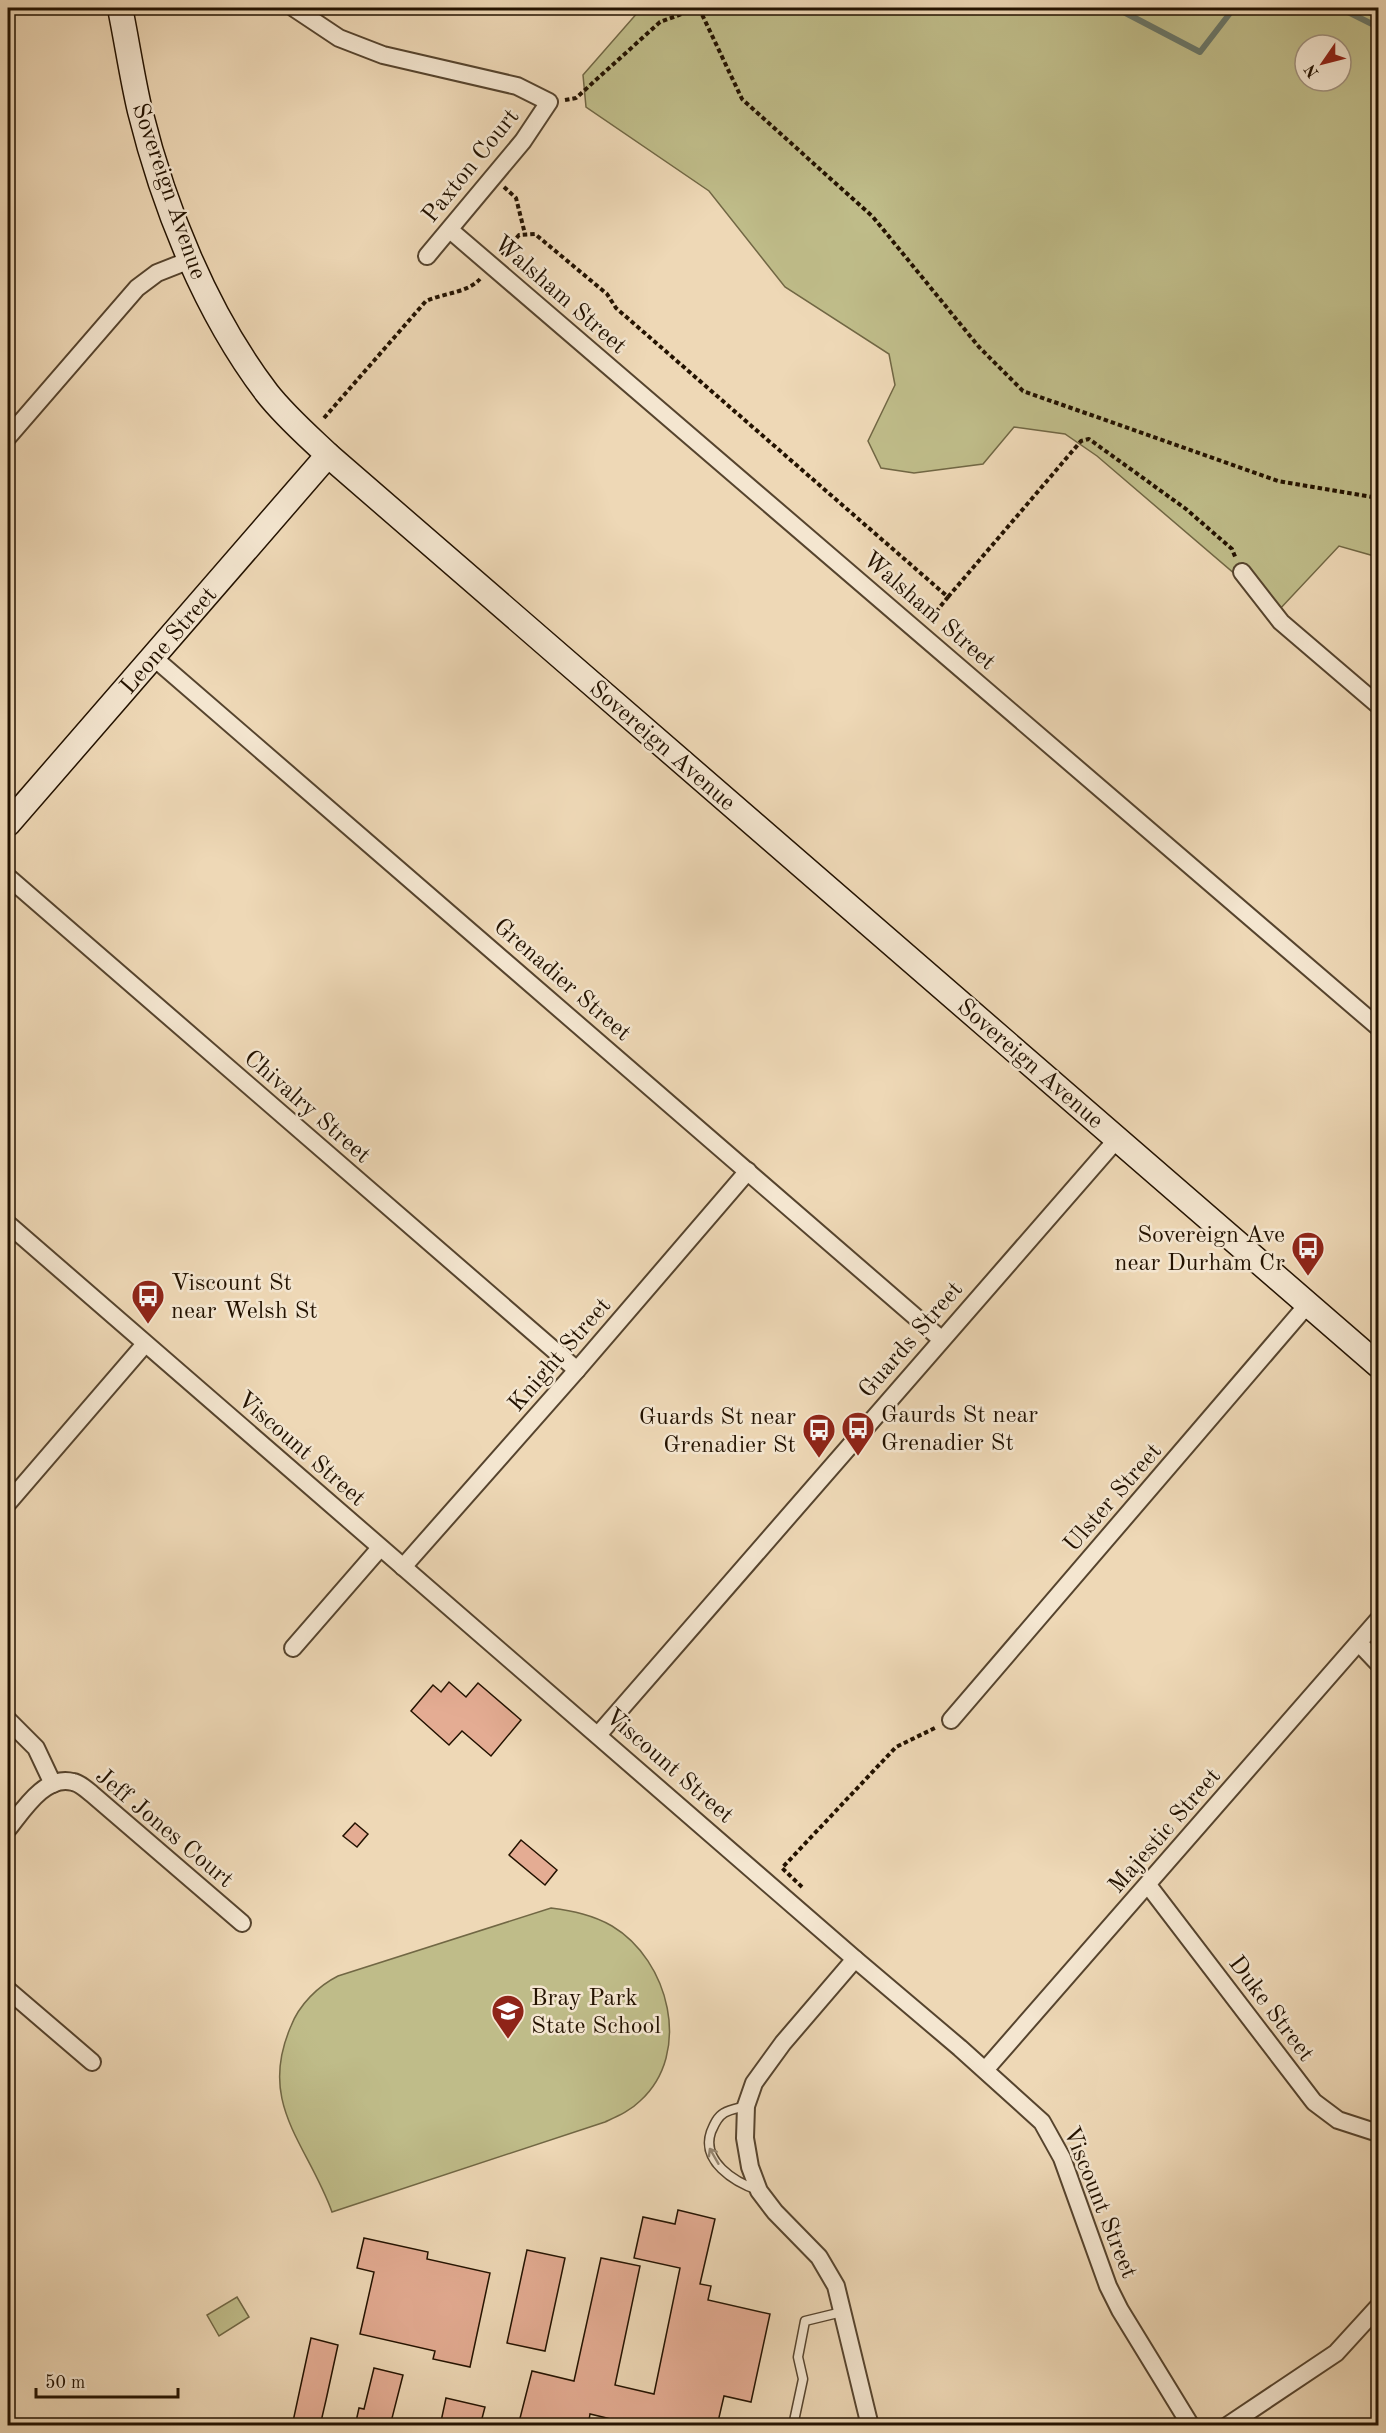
<svg xmlns="http://www.w3.org/2000/svg" width="1386" height="2433" viewBox="0 0 1386 2433" font-family="'Old Standard TT',serif">
<rect width="100%" height="100%" fill="#eed8b6"/>
<filter id="stains"><feTurbulence type="fractalNoise" baseFrequency=".00333" numOctaves="4"/><feColorMatrix values="0 0 0 0 .2 0 0 0 0 .09 0 0 0 0 .02 0 0 0 .5 -.17"/></filter>
<radialGradient id="worn" r=".72"><stop offset=".6" stop-color="#630" stop-opacity="0"/><stop offset="1" stop-color="#630" stop-opacity=".3"/></radialGradient>
<g fill="#bfbc89" stroke="#716744" stroke-width="1.5" fill-rule="evenodd">
<path d="M637 8H1357L1378 19V561L1374 556 1339 546 1278 611 1097 456 1065 434 1014 427 983 464 914 473 881 468 868 441 895 385 889 354 785 287 709 191 586 107 583 75 639 11ZM1305 45H1341V81H1305Z"/>
<path d="M551 1908C573 1911 593 1915 612 1926 669 1960 693 2053 640 2101 630 2111 618 2116 605 2122L332 2212C307 2143 257 2104 291 2026 299 2005 318 1986 338 1976Z"/>
<path d="M237 2297 249 2317 219 2336 207 2315Z"/>
</g>
<g fill="none" stroke-linecap="round" stroke-linejoin="round">
<g stroke="#6a7769" stroke-width="6">
<path d="M1116 8 1200 52 1234 8"/>
<path d="M1340 8 1378 27"/>
</g>
</g>
<g fill="#e4ac93" stroke="#231200" stroke-width="1.5">
<path d="M449 1682 466 1697 478 1683 521 1720 491 1756 462 1731 449 1745 411 1711 433 1685 441 1692Z"/>
<path d="M355 1823 368 1834 357 1847 343 1836Z"/>
<path d="M521 1840 557 1870 545 1885 509 1855Z"/>
<path d="M678 2210 715 2219 700 2284 711 2286 708 2300 770 2314 751 2402 724 2396 717 2426H640L590 2414 588 2426H518L532 2371 574 2381 601 2258 640 2266 615 2385 654 2394 680 2268 634 2258 643 2217 675 2224Z"/>
<path d="M364 2238 428 2252 427 2259 490 2273 470 2367 433 2359 435 2351 360 2334 374 2272 357 2268Z"/>
<path d="M527 2250 565 2258 545 2351 507 2343Z"/>
<path d="M311 2338 338 2345 326 2400 320 2426H292Z"/>
<path d="M374 2368 403 2375 390 2426H355L359 2408 364 2409Z"/>
<path d="M446 2398 485 2407 480 2426H440Z"/>
</g>
<g fill="none" stroke-linecap="round" stroke-linejoin="round">
<g stroke="#56442e" stroke-width="11">
<g id="lane">
<path d="M746 2106C739 2108 730 2109 724 2113 717 2117 714 2125 711 2132 701 2161 734 2182 758 2190"/>
<path d="M794 2421 803 2379 798 2357 805 2321 842 2312"/>
</g>
</g>
<g stroke="#56442e" stroke-width="20">
<g id="street">
<path d="M294 8 339 38 383 55 517 86 549 102 523 141 427 256"/>
<path d="M450 230 1378 1027"/>
<path d="M8 437 137 288 157 273 190 260"/>
<path d="M1242 572 1281 622 1378 705"/>
<path d="M153 657 941 1339"/>
<path d="M8 877 577 1370"/>
<path d="M8 1224 855 1959 960 2048 1042 2122 1062 2158 1108 2286 1120 2310 1191 2426"/>
<path d="M8 1503 145 1344"/>
<path d="M403 1567 577 1370 748 1171"/>
<path d="M1359 1643 1378 1663"/>
<path d="M293 1648 380 1548"/>
<path d="M8 1720 36 1748 53 1784"/>
<path d="M951 1720 1308 1304"/>
<path d="M598 1735 1118 1138"/>
<path d="M8 1829C22 1812 45 1774 73 1782 80 1783 87 1790 92 1794L242 1923"/>
<path d="M1148 1885 1314 2102 1338 2120 1378 2133"/>
<path d="M855 1959 783 2043 754 2083 746 2106 745 2138 750 2167 759 2191 775 2212 819 2257 836 2286 870 2426"/>
<path d="M8 1990 92 2062"/>
<path d="M985 2070 1378 1620"/>
<path d="M1227 2426 1336 2353 1378 2307"/>
</g>
</g>
<g stroke="#231200" stroke-width="27">
<g id="secondary">
<path d="M120 8C127 42 132 77 140 111 164 208 206 313 267 393 285 416 307 435 328 455L1378 1365"/>
<path d="M8 824 328 455"/>
</g>
</g>
<g stroke="#231200" stroke-width="4" stroke-dasharray="4.5 3" stroke-linecap="butt">
<path d="M699 8 742 99 873 217 979 347 1023 391 1278 481 1378 498"/>
<path d="M565 100 576 98 660 22 698 8"/>
<path d="M504 187 516 198 525 234"/>
<path d="M502 255 519 235 535 234 607 294 616 308 948 597 931 618"/>
<path d="M324 418 426 301C444 293 467 293 480 279"/>
<path d="M948 597 1081 441 1089 439 1186 509 1232 549 1236 559"/>
<path d="M802 1887 782 1868 896 1747 937 1727"/>
</g>
<use href="#lane" stroke="#f4e6d0" stroke-width="8"/>
<use href="#street" stroke="#f4e6d0" stroke-width="16"/>
<use href="#secondary" stroke="#f4e6d0" stroke-width="24"/>
</g>
<defs><path id="oneway-shaft" d="M-6 0H5M1.5-3L5.5 0L1.5 3" fill="none" stroke-width="1.6" stroke-linecap="round" stroke-linejoin="round" transform="scale(1.5)"/></defs>
<use stroke="#968772" href="#oneway-shaft" transform="translate(714 2156) rotate(-120)"/>
<defs>
<g id="bus-pin" transform="scale(1.725)"><path d="M0 17L-7.5 6A9.5 9.5 0 1 1 7.5 6Z" fill="#8f2418" stroke="#f4e6d0"/><path d="M-5-6H5V4H4V6H2V4H-2V6H-4V4H-5ZM-3.5-4V0h7V-4ZM-3.5 1.2v1.5H-2V1.2ZM2 1.2v1.5H3.5V1.2Z" fill="#fff"/></g>
<g id="school-pin" transform="scale(1.725)"><path d="M0 17L-7.5 6A9.5 9.5 0 1 1 7.5 6Z" fill="#8f2418" stroke="#f4e6d0"/><path d="M0-5L7-2L0 1L-7-2ZM-4 1L0 2.5L4 1V4Q0 6-4 4Z" fill="#fff"/></g>
</defs>
<g fill-rule="evenodd">
<use href="#bus-pin" x="1308" y="1248"/>
<use href="#bus-pin" x="148" y="1296"/>
<use href="#bus-pin" x="858" y="1428"/>
<use href="#bus-pin" x="819" y="1430"/>
<use href="#school-pin" x="508" y="2011"/>
</g>
<g text-anchor="middle" stroke-width="5" stroke-linejoin="round" paint-order="stroke">
<g font-size="24" fill="#231200" stroke="#f4e6d0">
<text transform="translate(470 165) rotate(-51)" y="8">Paxton Court</text>
<text transform="translate(170 191) rotate(71)" y="8">Sovereign Avenue</text>
<text transform="translate(561 294) rotate(41)" y="8">Walsham Street</text>
<text transform="translate(930 610) rotate(41)" y="8">Walsham Street</text>
<text transform="translate(168 640) rotate(-49)" y="8">Leone Street</text>
<text transform="translate(663 745) rotate(41)" y="8">Sovereign Avenue</text>
<text transform="translate(563 979) rotate(41)" y="8">Grenadier Street</text>
<text transform="translate(1031 1063) rotate(41)" y="8">Sovereign Avenue</text>
<text transform="translate(308 1106) rotate(41)" y="8">Chivalry Street</text>
<text transform="translate(910 1339) rotate(-49)" y="8">Guards Street</text>
<text transform="translate(559 1354) rotate(-49)" y="8">Knight Street</text>
<text transform="translate(302 1448) rotate(41)" y="8">Viscount Street</text>
<text transform="translate(1112 1497) rotate(-49)" y="8">Ulster Street</text>
<text transform="translate(670 1765) rotate(41)" y="8">Viscount Street</text>
<text transform="translate(165 1827) rotate(40)" y="8">Jeff Jones Court</text>
<text transform="translate(1164 1830) rotate(-49)" y="8">Majestic Street</text>
<text transform="translate(1272 2008) rotate(53)" y="8">Duke Street</text>
<text transform="translate(1101 2202) rotate(68)" y="8">Viscount Street</text>
</g>
<g font-size="24" fill="#231200" stroke="#f4e6d0" text-anchor="start">
<text x="1285" y="1242" text-anchor="end">Sovereign Ave<tspan x="1285" dy="28">near Durham Cr</tspan></text>
<text x="171" y="1290">Viscount St<tspan x="171" dy="28">near Welsh St</tspan></text>
<text x="881" y="1422">Gaurds St near<tspan x="881" dy="28">Grenadier St</tspan></text>
<text x="796" y="1424" text-anchor="end">Guards St near<tspan x="796" dy="28">Grenadier St</tspan></text>
<text x="531" y="2005">Bray Park<tspan x="531" dy="28">State School</tspan></text>
</g>
</g>
<rect width="1386" height="2433" fill="none" stroke="#eed8b6" stroke-width="30"/>
<rect x="9" y="9" width="1368" height="2415" fill="none" stroke="#231200" stroke-width="3"/>
<rect x="15" y="15" width="1356" height="2403" fill="none" stroke="#231200" stroke-width="1.5"/>
<g transform="translate(1323 63) rotate(235)"><circle r="28" fill="#f4e6d0" stroke="#a0917d" stroke-width="1.5"/>
<path d="M0-4.5L10 22L0 15L-10 22Z" fill="#8f2418"/>
<text y="-9" font-size="16" font-weight="bold" text-anchor="middle" fill="#231200">N</text>
</g>
<path d="M36 2388v9h142v-9" fill="none" stroke="#231200" stroke-width="3"/>
<text x="45" y="2388" font-size="18" fill="#231200" stroke="#f4e6d0" stroke-width="4.5" paint-order="stroke">50 m</text>
<rect width="100%" height="100%" filter="url(#stains)"/>
<rect width="100%" height="100%" fill="url(#worn)"/>
</svg>
